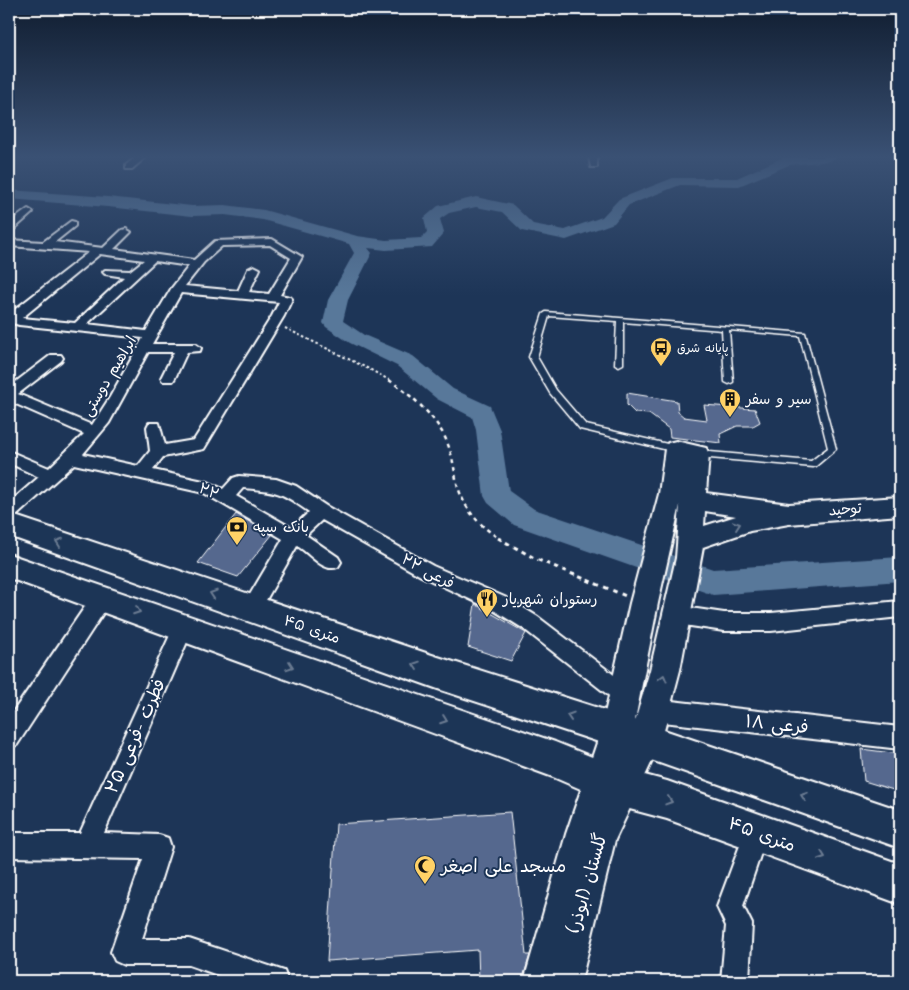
<svg xmlns="http://www.w3.org/2000/svg" width="909" height="990" viewBox="0 0 909 990" font-family="'Architects Daughter','Playpen Sans Arabic',sans-serif">
<rect width="100%" height="100%" fill="#1d3557"/>
<filter id="ink" filterUnits="userSpaceOnUse"><feTurbulence type="fractalNoise" baseFrequency=".02" numOctaves="2"/><feDisplacementMap in="SourceGraphic" scale="10" xChannelSelector="R" yChannelSelector="G"/><feConvolveMatrix kernelMatrix="1 2 1 2 8 2 1 2 1" color-interpolation-filters="sRGB"/></filter>
<g filter="url(#ink)">
<g fill="none" stroke-linecap="round" stroke-linejoin="round">
<path fill="#59789a" fill-rule="evenodd" d="M784 157H837L830 161 789 165 739 186 680 185 629 205 614 223 566 240 522 231 502 212 476 207 449 213 440 219 444 233 432 247 386 250 368 248 372 253 348 300 343 321 364 335 413 356 453 389 490 406 500 430 509 491 534 509 713 569 900 557V581L713 595 514 525 488 503 484 496 476 430 472 417 437 399 397 366 350 343 326 327 323 323 328 300 354 253 349 244 263 220 225 215 192 216 108 207 9 199V190L108 197 192 206 225 205 264 210 357 236 386 240 421 238 427 232 424 218 438 206 476 197 513 205 533 224 565 230 602 217 619 199 673 178H737Z"/>
</g>
<g fill="#54678e" stroke="#fff">
<path d="M627 393 677 401 678 412 684 417 707 420 704 405 755 409 760 422 753 426H737L720 434 721 443 670 437 669 429 649 414 635 413 627 405Z"/>
<path d="M236 514 272 535 238 577 198 563Z"/>
<path d="M475 604 526 633 511 661 468 647Z"/>
<path d="M861 749 900 754V792L864 781Z"/>
<path d="M510 812 526 955H530L522 981H479L478 950 327 961 336 824Z"/>
</g>
<g fill="none" stroke-linecap="round" stroke-linejoin="round">
<g stroke="#fff" stroke-width="3">
<path id="lane" d="M546 312 805 333 836 449 816 466 813 467 698 457 694 454 698 451 811 461 828 448 800 336 729 330 733 382 729 384 725 382 722 330 623 322V364L619 366 615 364 617 321 549 316 537 357 556 390 586 425 676 446 680 449 676 452 580 429 550 393 529 357 543 314Z"/>
</g>
<g stroke="#fff" stroke-width="4">
<g id="street">
<path d="M136 157H146L132 169H126V165Z"/>
<path d="M589 157H597V167H591Z"/>
<path d="M28 209 33 212 31 214 13 230 9 231V223Z"/>
<path d="M71 221 75 222V226L55 242 103 248 122 230 126 229 131 232 114 249 194 260 215 241 272 239 302 257 280 295 290 297 292 299 284 316 204 449 163 457 153 470 208 482 223 489 233 478 239 476 276 479 296 486 326 506 433 566 509 599 538 617 631 688 634 695 631 702 624 705 617 702 524 629 495 611 421 576 322 520 306 535 338 557 341 562 338 567C323 573 310 553 297 546L258 614 251 616 244 614 242 608 283 539 204 493 74 464 15 517 9 518V503L39 477 9 463V451L49 468 84 434 9 401V387L51 355H61L63 358 61 361 18 394 92 425 110 397 143 338 19 325 9 322V314L89 252 9 246V240L43 242ZM270 245 291 258 269 294 249 292 260 269 254 266 248 269 238 291 185 286 204 262 222 246ZM100 254 144 260 130 271 105 270 103 272 105 274 124 277 75 323 22 318ZM155 261 189 266 171 289 146 331 87 324ZM181 293 279 302 272 316 194 440 165 445 159 423H149L147 427 150 451 138 466 83 454 109 423 148 352H174L161 378 163 381H173L175 378 187 352 200 351 201 348 195 344H152ZM243 488C277 491 280 491 309 512L292 528 236 496Z"/>
<path d="M102 590 109 592 111 598 109 604 17 745 9 748V718L95 592Z"/>
<path d="M900 601V617L771 631H724L677 624 670 621 668 615 670 609 677 606 724 613H771Z"/>
<path d="M183 619 190 622 193 628 104 833 159 835 168 838 171 847 142 939H189L284 971 288 981H235L189 965H124L115 961 111 952 143 859 9 857V833H80L176 622Z"/>
<path d="M654 699 900 727V749L654 721 647 717 643 710 647 703Z"/>
<path d="M756 820 764 824 768 832 743 906 752 924 749 981H721L726 926 717 907 748 824Z"/>
</g>
</g>
<g stroke="#fff" stroke-width="4">
<path id="secondary" d="M676 441 706 448 709 454 706 493 789 504 900 497V515L789 524 750 531 703 547 680 670 661 742 615 840 581 981H524L566 834 601 731 630 603 659 494 665 449 668 443ZM680 505 676 558 650 670 634 725 658 603ZM705 511 736 516 704 526Z"/>
</g>
<g stroke="#fff" stroke-width="4">
<g id="primary">
<path d="M9 514 438 657 617 714 900 810V848L617 748 438 689 9 536Z"/>
<path d="M9 554 555 742 622 769 667 781 900 864V904L667 819 622 807 553 777 9 578Z"/>
</g>
</g>
<path stroke="#fff" stroke-width="2" stroke-dasharray="2.5 2.5" stroke-linecap="butt" d="M285 328 369 369 391 381"/>
<path stroke="#fff" stroke-width="2.5" stroke-dasharray="4 4" stroke-linecap="butt" d="M389 380C411 395 437 417 447 442 452 454 454 467 456 479 462 507 477 524 500 539"/>
<path stroke="#fff" stroke-width="3" stroke-dasharray="4.5 4.5" stroke-linecap="butt" d="M498 538 536 559 626 596"/>
<use href="#lane" fill="#1d3557" fill-rule="evenodd"/>
<use href="#street" fill="#1d3557" fill-rule="evenodd"/>
<use href="#secondary" fill="#1d3557" fill-rule="evenodd"/>
<use href="#primary" fill="#1d3557" fill-rule="evenodd"/>
</g>
<defs><path id="oneway-chevron" d="M-2-3.5L2.5 0L-2 3.5" fill="none" stroke-width="1.6" stroke-linecap="round" stroke-linejoin="round" transform="scale(1.25)"/></defs>
<g stroke="#6c7c92">
<use href="#oneway-chevron" transform="translate(737 525) rotate(-19)"/>
<use href="#oneway-chevron" transform="translate(59 542) rotate(-161)"/>
<use href="#oneway-chevron" transform="translate(213 594) rotate(-162)"/>
<use href="#oneway-chevron" transform="translate(137 611) rotate(20)"/>
<use href="#oneway-chevron" transform="translate(416 665) rotate(-161)"/>
<use href="#oneway-chevron" transform="translate(290 666) rotate(19)"/>
<use href="#oneway-chevron" transform="translate(663 678) rotate(-75)"/>
<use href="#oneway-chevron" transform="translate(570 716) rotate(-162)"/>
<use href="#oneway-chevron" transform="translate(444 720) rotate(20)"/>
<use href="#oneway-chevron" transform="translate(804 796) rotate(-161)"/>
<use href="#oneway-chevron" transform="translate(669 801) rotate(18)"/>
<use href="#oneway-chevron" transform="translate(822 856) rotate(20)"/>
</g>
</g>
<linearGradient id="sky" x2="0" y2="1"><stop stop-color="#101d30"/><stop offset="0.53" stop-color="#3a5174"/><stop offset="1" stop-color="#3a5174" stop-opacity="0"/></linearGradient>
<rect width="909" height="296" fill="url(#sky)"/>
<defs>
<g id="bus-pin" transform="scale(1.125)"><path d="M0 17L-7.5 6A9.5 9.5 0 1 1 7.5 6Z" fill="#ffd166" stroke="#1d3557"/><path d="M-5-6H5V4H4V6H2V4H-2V6H-4V4H-5ZM-3.5-4V0h7V-4ZM-3.5 1.2v1.5H-2V1.2ZM2 1.2v1.5H3.5V1.2Z" fill="#111"/></g>
<g id="building-pin" transform="scale(1.125)"><path d="M0 17L-7.5 6A9.5 9.5 0 1 1 7.5 6Z" fill="#ffd166" stroke="#1d3557"/><path d="M-4-6H4V6H1V3H-1V6H-4ZM-2.5-4.3h1.7v1.8h-1.7ZM.8-4.3h1.7v1.8H.8ZM-2.5-1h1.7V.8h-1.7ZM.8-1h1.7V.8H.8Z" fill="#111"/></g>
<g id="bank-pin" transform="scale(1.125)"><path d="M0 17L-7.5 6A9.5 9.5 0 1 1 7.5 6Z" fill="#ffd166" stroke="#1d3557"/><path d="M-6-4H6V4H-6ZM0-2.3a2.3 2.3 0 1 0 0 4.6a2.3 2.3 0 1 0 0-4.6Z" fill="#111"/></g>
<g id="restaurant-pin" transform="scale(1.125)"><path d="M0 17L-7.5 6A9.5 9.5 0 1 1 7.5 6Z" fill="#ffd166" stroke="#1d3557"/><path d="M-5-6h1v4h1v-4h1v4h1v-4h1v5L-1.5 .5V6h-2V.5L-5-1ZM5-6V6H3V1.5H1.5Q1.5-4 5-6Z" fill="#111"/></g>
<g id="mosque-pin" transform="scale(1.125)"><path d="M0 17L-7.5 6A9.5 9.5 0 1 1 7.5 6Z" fill="#ffd166" stroke="#1d3557"/><path d="M3.5-4.9A6 6 0 1 0 3.5 4.9A5 5 0 1 1 3.5-4.9Z" fill="#111"/></g>
</defs>
<g fill-rule="evenodd">
<use href="#bus-pin" x="661" y="348"/>
<use href="#building-pin" x="730" y="399"/>
<use href="#bank-pin" x="237" y="527"/>
<use href="#restaurant-pin" x="487" y="599"/>
<use href="#mosque-pin" x="425" y="866"/>
</g>
<g text-anchor="middle" stroke-width="4" stroke-linejoin="round" paint-order="stroke">
<g font-size="12" fill="#fff" stroke="#1d3557" text-anchor="start">
<text x="677" y="352">پایانه شرق</text>
</g>
<g font-size="15" fill="#fff" stroke="#1d3557">
<text transform="translate(109 376) rotate(-59)" y="5">ابراهیم دوستی</text>
<text transform="translate(209 491) rotate(22)" y="5">۲۲</text>
<text transform="translate(845 509) rotate(-5)" y="5">توحید</text>
<text transform="translate(428 571) rotate(28)" y="5">فرعی ۲۲</text>
<text transform="translate(312 629) rotate(19)" y="5">۴۵ متری</text>
</g>
<g font-size="15" fill="#fff" stroke="#1d3557" text-anchor="start">
<text x="746" y="404">سیر و سفر</text>
<text x="253" y="532">بانک سپه</text>
<text x="503" y="604">رستوران شهریار</text>
</g>
<g font-size="18" fill="#fff" stroke="#1d3557">
<text transform="translate(777 724) rotate(6)" y="6">فرعی ۱۸</text>
<text transform="translate(135 736) rotate(-66)" y="6">فطرت -فرعی ۲۵</text>
<text transform="translate(762 834) rotate(20)" y="6">۴۵ متری</text>
<text transform="translate(587 883) rotate(-74)" y="6">گلستان (ابوذر)</text>
</g>
<g font-size="18" fill="#fff" stroke="#1d3557" text-anchor="start">
<text x="441" y="872">مسجد علی اصغر</text>
</g>
</g>
<rect width="909" height="990" fill="none" stroke="#1d3557" stroke-width="30"/>
<rect x="15" y="15" width="879" height="960" fill="none" stroke="#fff" stroke-width="2" filter="url(#ink)"/>
</svg>
